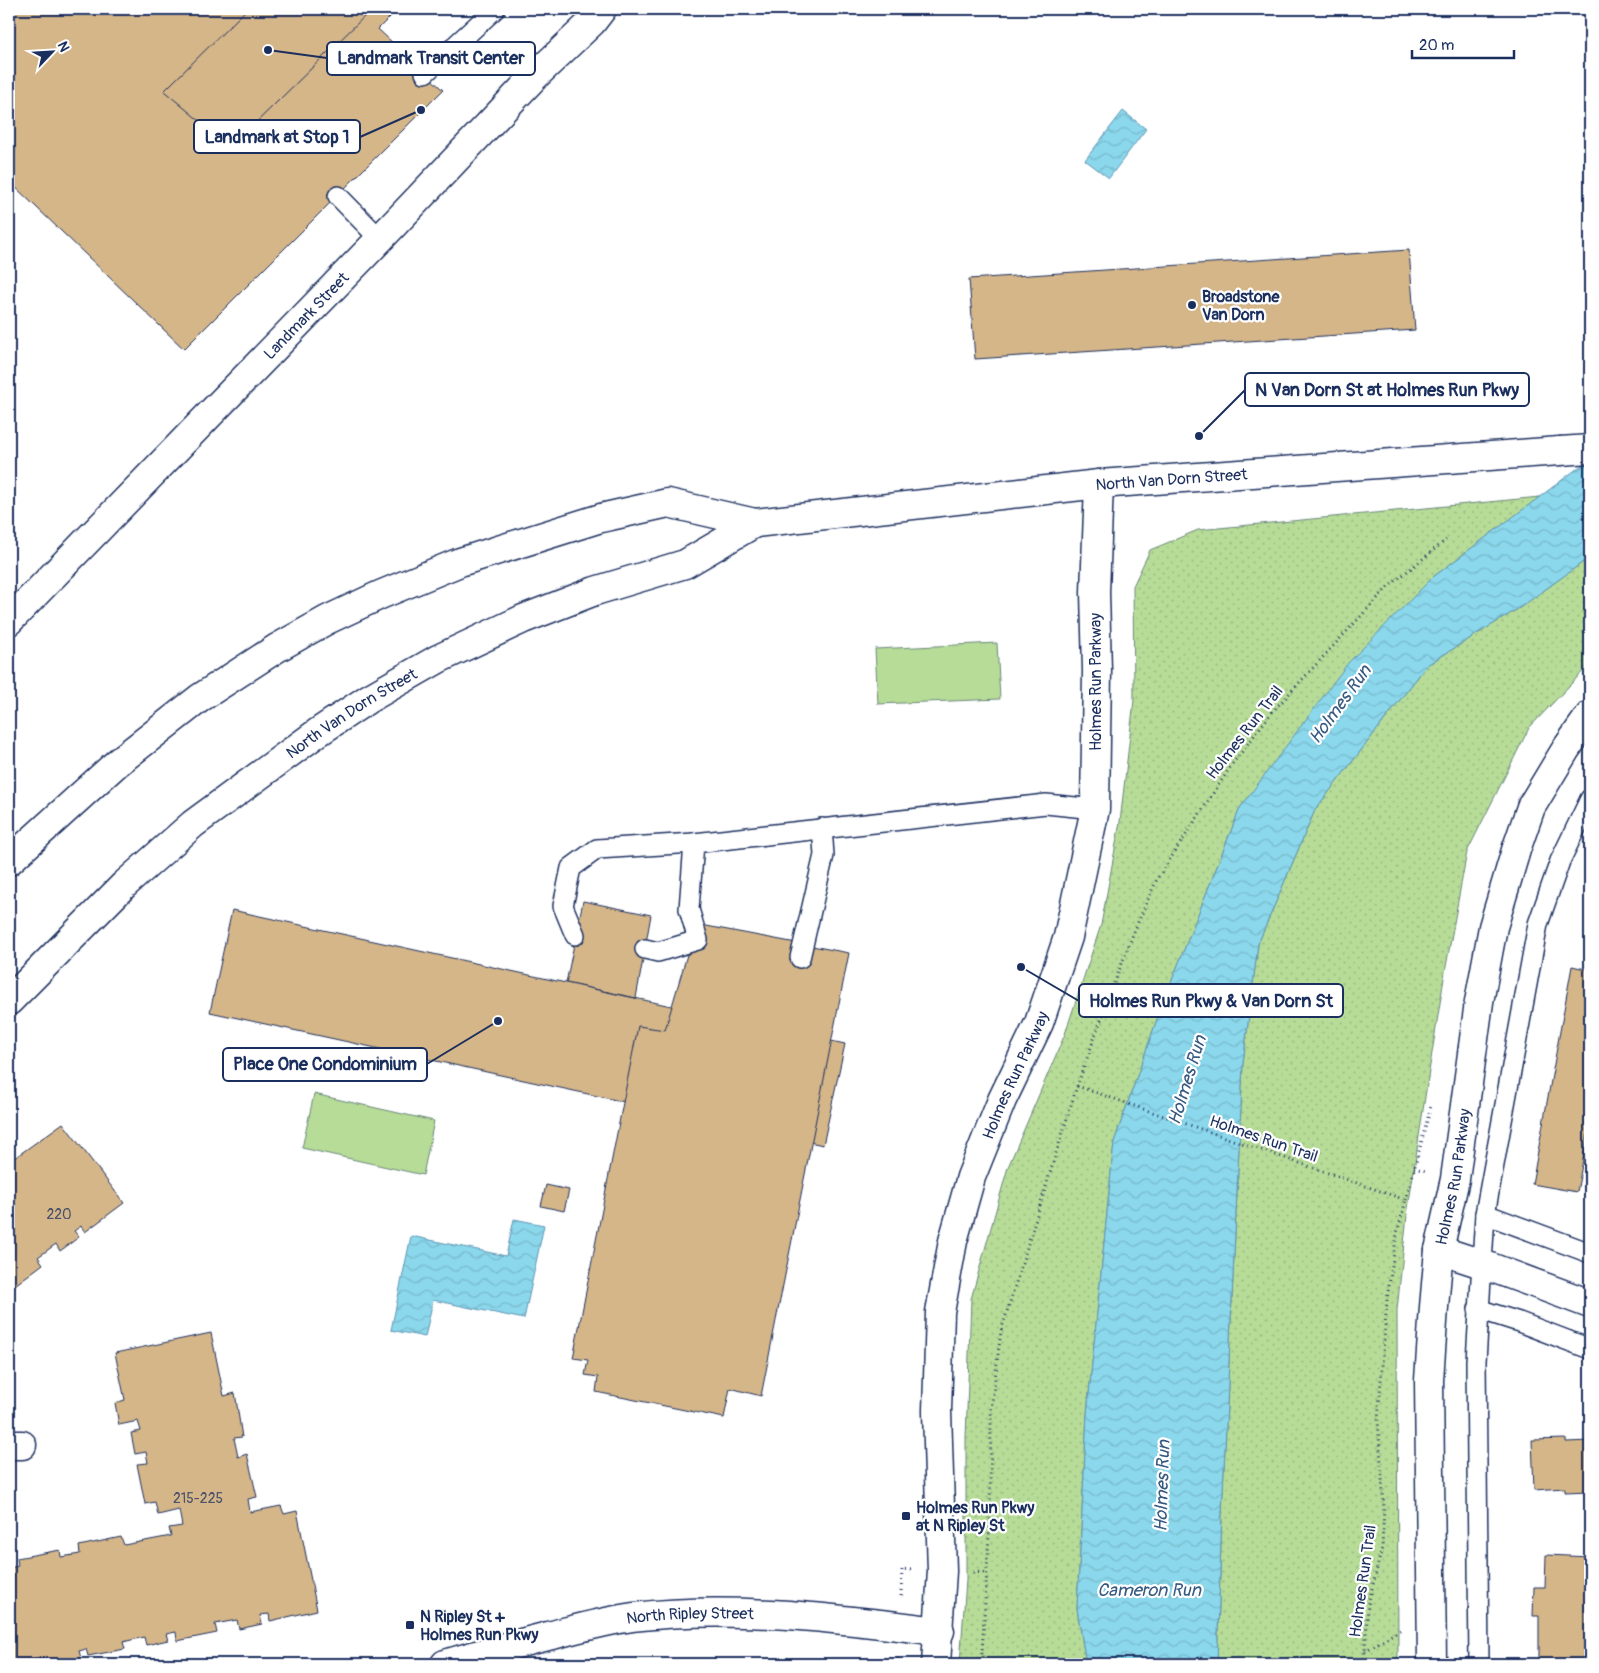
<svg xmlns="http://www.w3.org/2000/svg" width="1599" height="1673" viewBox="0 0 1599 1673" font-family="Pangolin,sans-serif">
<defs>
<pattern id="grass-dots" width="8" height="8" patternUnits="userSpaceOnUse" patternTransform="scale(1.25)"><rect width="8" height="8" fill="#b7dc97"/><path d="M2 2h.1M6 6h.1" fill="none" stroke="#9dbd85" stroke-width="1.8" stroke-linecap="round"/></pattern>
<pattern id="water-waves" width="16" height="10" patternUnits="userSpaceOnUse" patternTransform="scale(1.25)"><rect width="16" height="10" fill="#8bd7eb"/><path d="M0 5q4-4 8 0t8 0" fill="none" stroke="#77b9cc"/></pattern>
</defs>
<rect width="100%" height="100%" fill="#fff"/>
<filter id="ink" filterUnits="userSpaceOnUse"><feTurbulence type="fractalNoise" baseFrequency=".02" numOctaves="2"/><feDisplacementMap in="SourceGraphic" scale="10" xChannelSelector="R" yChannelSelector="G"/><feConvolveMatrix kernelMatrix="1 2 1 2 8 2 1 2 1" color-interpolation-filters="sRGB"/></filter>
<g filter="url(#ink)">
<g fill="url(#grass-dots)" stroke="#69867a">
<path d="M1540 497 1433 577 1240 808 1161 1008 1114 1142 1087 1414 1077 1608 1086 1664H960L966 1580V1437L971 1299 1008 1167 1065 1034 1101 925 1120 822 1134 700 1133 586 1150 550 1198 530Z"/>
<path d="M1590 557V664L1529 728 1467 852 1445 972 1427 1084 1407 1215 1397 1310 1398 1664H1217L1222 1512 1243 1063 1258 944 1315 810 1427 665 1521 607Z"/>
</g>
<g fill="#b7dc97" stroke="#69867a">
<path d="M997 643 1000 699 878 704 875 649Z"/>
<path d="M314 1094 434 1121 423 1175 302 1148Z"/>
</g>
<g fill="url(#water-waves)" stroke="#5e94b3">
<path d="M1123 111 1146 129 1109 178 1085 160Z"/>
<path d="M1590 459V557L1521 607 1427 665 1315 810 1258 944 1243 1063 1222 1512 1217 1664H1086L1077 1608 1087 1414 1114 1142 1161 1008 1240 808 1348 663 1433 577Z"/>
<path d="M514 1219 544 1225 524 1319 433 1300 425 1337 391 1330 411 1236 506 1256Z"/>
</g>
<g fill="#d5b689" stroke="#1b2f5e">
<path d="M9 9H398L378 29 443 90 184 349 9 181Z"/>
<path d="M247 9H372L228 150 201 122 164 91Z"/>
<path d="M1409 250 1415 330 975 359 969 279Z"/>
<path d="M583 901 651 915 636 998 566 983Z"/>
<path d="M232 910 845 1044 823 1145 210 1012Z"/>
<path d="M696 924 849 953 761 1396 730 1388 724 1418 596 1392 598 1377 585 1375 588 1360 573 1358 638 1026 665 1030Z"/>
<path d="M1572 966 1590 970V1122L1577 1192 1532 1184Z"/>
<path d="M63 1123 124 1203 85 1232 81 1226 74 1231 79 1237 60 1251 56 1244 38 1257 43 1264 11 1288 9 1285V1154L13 1159Z"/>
<path d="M546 1185 569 1190 564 1211 541 1206Z"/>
<path d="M211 1333 224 1396 235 1393 242 1437 234 1438 238 1457 247 1454 257 1497 248 1499 250 1512 281 1506 284 1514 297 1511 317 1610 270 1621 269 1614 260 1615 262 1624 239 1629 237 1620 215 1624 217 1633 177 1641 176 1632 166 1634 168 1640 146 1645 144 1637 123 1642 125 1649 88 1656 86 1649 79 1651 81 1658 53 1664H43L42 1658 32 1660 33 1664H9V1568L18 1566 17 1558 60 1550 61 1557 80 1554 79 1546 121 1537 124 1545 171 1536 169 1528 182 1526 179 1510 158 1515 155 1502 145 1504 137 1464 148 1463 146 1452 135 1454 131 1433 141 1431 138 1421 119 1425 115 1403 125 1400 115 1353Z"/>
<path d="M1566 1439V1442L1590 1441V1491L1565 1492V1488L1534 1490 1532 1440Z"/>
<path d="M1546 1555 1590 1557V1591H1587L1586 1664H1539V1616H1533L1534 1587H1545Z"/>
</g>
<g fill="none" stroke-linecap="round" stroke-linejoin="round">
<g stroke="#1b2f5e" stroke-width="22">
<g id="lane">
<path d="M425 73 495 9"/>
<path d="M338 196 380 239"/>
<path d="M575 935 563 906 571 868 597 849 694 843"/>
<path d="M645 949 658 952 698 940 689 909 694 843 1046 804 1095 809"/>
<path d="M800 958 824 855 822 828"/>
<path d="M1485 1214 1590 1253"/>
<path d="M1478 1309 1519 1322 1590 1349"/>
<path d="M1479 1664 1476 1361 1485 1214 1538 924 1560 861 1590 799"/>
</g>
</g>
<g stroke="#1b2f5e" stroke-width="31">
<g id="street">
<path id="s1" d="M9 621 380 239 535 76 592 22 602 9"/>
<path d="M1439 1250 1482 1264 1590 1304"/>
<path d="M9 1445H22"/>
<path id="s2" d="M445 1664C479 1654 513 1645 548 1636 576 1629 604 1621 633 1617 735 1605 838 1619 940 1631"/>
<path id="s3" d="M1432 1664 1429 1380 1434 1307 1439 1250 1455 1179 1479 1002 1493 927 1516 850 1531 807 1566 749 1590 715"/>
</g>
</g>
<g stroke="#1b2f5e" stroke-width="31">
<g id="secondary">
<path id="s4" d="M9 861 117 763 200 698 277 648 327 620 380 595 460 562 601 518 668 503 755 523 1099 484 1560 451"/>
<path id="s5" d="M9 1001 124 885 193 824 317 733 368 699 438 659 523 619 595 591 685 564 755 523"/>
<path id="s6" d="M936 1664 942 1571 937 1411 940 1312 953 1241 971 1177 1002 1100 1039 1023 1068 937 1095 809 1097 671 1095 592 1099 484"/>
</g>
</g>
<g stroke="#1b2f5e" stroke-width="3" stroke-dasharray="1 4" stroke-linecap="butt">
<path d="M1077 1086 1406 1200 1397 1233 1387 1299 1378 1420 1384 1508 1382 1548 1368 1605 1364 1664"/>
<path d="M1414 1168 1426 1171"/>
<path d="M1406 1200 1431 1106"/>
<path d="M973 1572 987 1573"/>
<path d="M901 1596 902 1569 912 1570"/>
<path d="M1365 1651 1400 1630"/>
<path d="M983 1656 985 1664"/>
<path d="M898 1664V1657"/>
<path d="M980 1664 982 1653 990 1519 991 1410 1001 1331 1077 1086 1111 992 1135 929 1157 879 1233 763 1273 711 1388 587 1446 540"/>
</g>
<use href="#lane" stroke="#fff" stroke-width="19"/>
<use href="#street" stroke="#fff" stroke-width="28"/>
<use href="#secondary" stroke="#fff" stroke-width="28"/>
<g stroke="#1b2f5e" stroke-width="31" stroke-linecap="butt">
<path id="secondary-bridge" d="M1560 451 1590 449"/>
</g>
<use href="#secondary-bridge" stroke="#fff" stroke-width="28"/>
</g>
</g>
<g fill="#1b2f5e" stroke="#fff" stroke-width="2">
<circle cx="1192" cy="305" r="5"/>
<rect x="901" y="1511" width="10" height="10" rx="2.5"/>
<rect x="405" y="1620" width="10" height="10" rx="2.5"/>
</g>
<g text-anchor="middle" stroke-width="4.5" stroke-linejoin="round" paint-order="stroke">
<g font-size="14" fill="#4a5169">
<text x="59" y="1219">220</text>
<text x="198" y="1503">215-225</text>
</g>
<g font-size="16" font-weight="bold" fill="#1b2f5e" stroke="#fff" text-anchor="start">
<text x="1202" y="302">Broadstone<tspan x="1202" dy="18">Van Dorn</tspan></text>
<text x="916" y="1513">Holmes Run Pkwy<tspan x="916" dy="18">at N Ripley St</tspan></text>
<text x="420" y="1622">N Ripley St +<tspan x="420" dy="18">Holmes Run Pkwy</tspan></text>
</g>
<g font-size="16" fill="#1b2f5e" stroke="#fff">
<text dy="6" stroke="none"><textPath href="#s1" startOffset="426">Landmark Street</textPath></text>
<text dy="6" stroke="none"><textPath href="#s4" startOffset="1270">North Van Dorn Street</textPath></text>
<text transform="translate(1095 682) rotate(-90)" y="6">Holmes Run Parkway</text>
<text dy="6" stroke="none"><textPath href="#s5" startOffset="449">North Van Dorn Street</textPath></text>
<text transform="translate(1244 732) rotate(-52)" y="6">Holmes Run Trail</text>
<text dy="6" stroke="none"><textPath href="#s6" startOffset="602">Holmes Run Parkway</textPath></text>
<text transform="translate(1264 1138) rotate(19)" y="6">Holmes Run Trail</text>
<text dy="6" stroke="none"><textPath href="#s3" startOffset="489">Holmes Run Parkway</textPath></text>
<text transform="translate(1362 1581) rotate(-82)" y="6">Holmes Run Trail</text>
<text dy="6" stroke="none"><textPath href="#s2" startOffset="251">North Ripley Street</textPath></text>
</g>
<g font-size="18" font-style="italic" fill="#375981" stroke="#fff">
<text transform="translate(1340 704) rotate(-54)" y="6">Holmes Run</text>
<text transform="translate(1187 1080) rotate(-73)" y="6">Holmes Run</text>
<text transform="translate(1162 1486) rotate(-88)" y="6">Holmes Run</text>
<text x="1149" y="1596">Cameron Run</text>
</g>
</g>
<path fill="none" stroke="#1b2f5e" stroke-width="2" d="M268 50L327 58M421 110L360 137M1199 436L1245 390M1021 967L1079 1001M498 1021L427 1064"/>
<g fill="#1b2f5e" stroke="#fff" stroke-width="2">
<circle cx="268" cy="50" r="5"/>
<circle cx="421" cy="110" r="5"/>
<circle cx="1199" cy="436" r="5"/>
<circle cx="1021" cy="967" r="5"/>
<circle cx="498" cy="1021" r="5"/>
</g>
<g fill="#fff" stroke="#1b2f5e" stroke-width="2">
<rect x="327" y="42" width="208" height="33" rx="5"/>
<rect x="194" y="120" width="166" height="33" rx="5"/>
<rect x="1245" y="373" width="284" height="33" rx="5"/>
<rect x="1079" y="984" width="264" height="33" rx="5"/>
<rect x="223" y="1048" width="204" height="33" rx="5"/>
</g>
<g font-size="18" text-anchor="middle" font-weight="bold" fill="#1b2f5e">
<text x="431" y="64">Landmark Transit Center</text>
<text x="277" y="143">Landmark at Stop 1</text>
<text x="1387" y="396">N Van Dorn St at Holmes Run Pkwy</text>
<text x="1211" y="1007">Holmes Run Pkwy &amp; Van Dorn St</text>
<text x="325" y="1070">Place One Condominium</text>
</g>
<rect width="1599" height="1673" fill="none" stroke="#fff" stroke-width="30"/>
<rect x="15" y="15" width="1569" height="1643" fill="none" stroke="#1b2f5e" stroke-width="2" filter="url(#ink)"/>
<g transform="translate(52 52) rotate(65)" stroke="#ffffff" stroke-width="4" paint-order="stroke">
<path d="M0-4L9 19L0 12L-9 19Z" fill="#1b2f5e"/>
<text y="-8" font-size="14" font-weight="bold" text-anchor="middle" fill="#1b2f5e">N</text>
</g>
<path d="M1412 50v8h102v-8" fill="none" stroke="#1b2f5e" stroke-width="2.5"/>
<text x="1419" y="50" font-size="15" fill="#1b2f5e" stroke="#ffffff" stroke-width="4" paint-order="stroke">20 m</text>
</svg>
